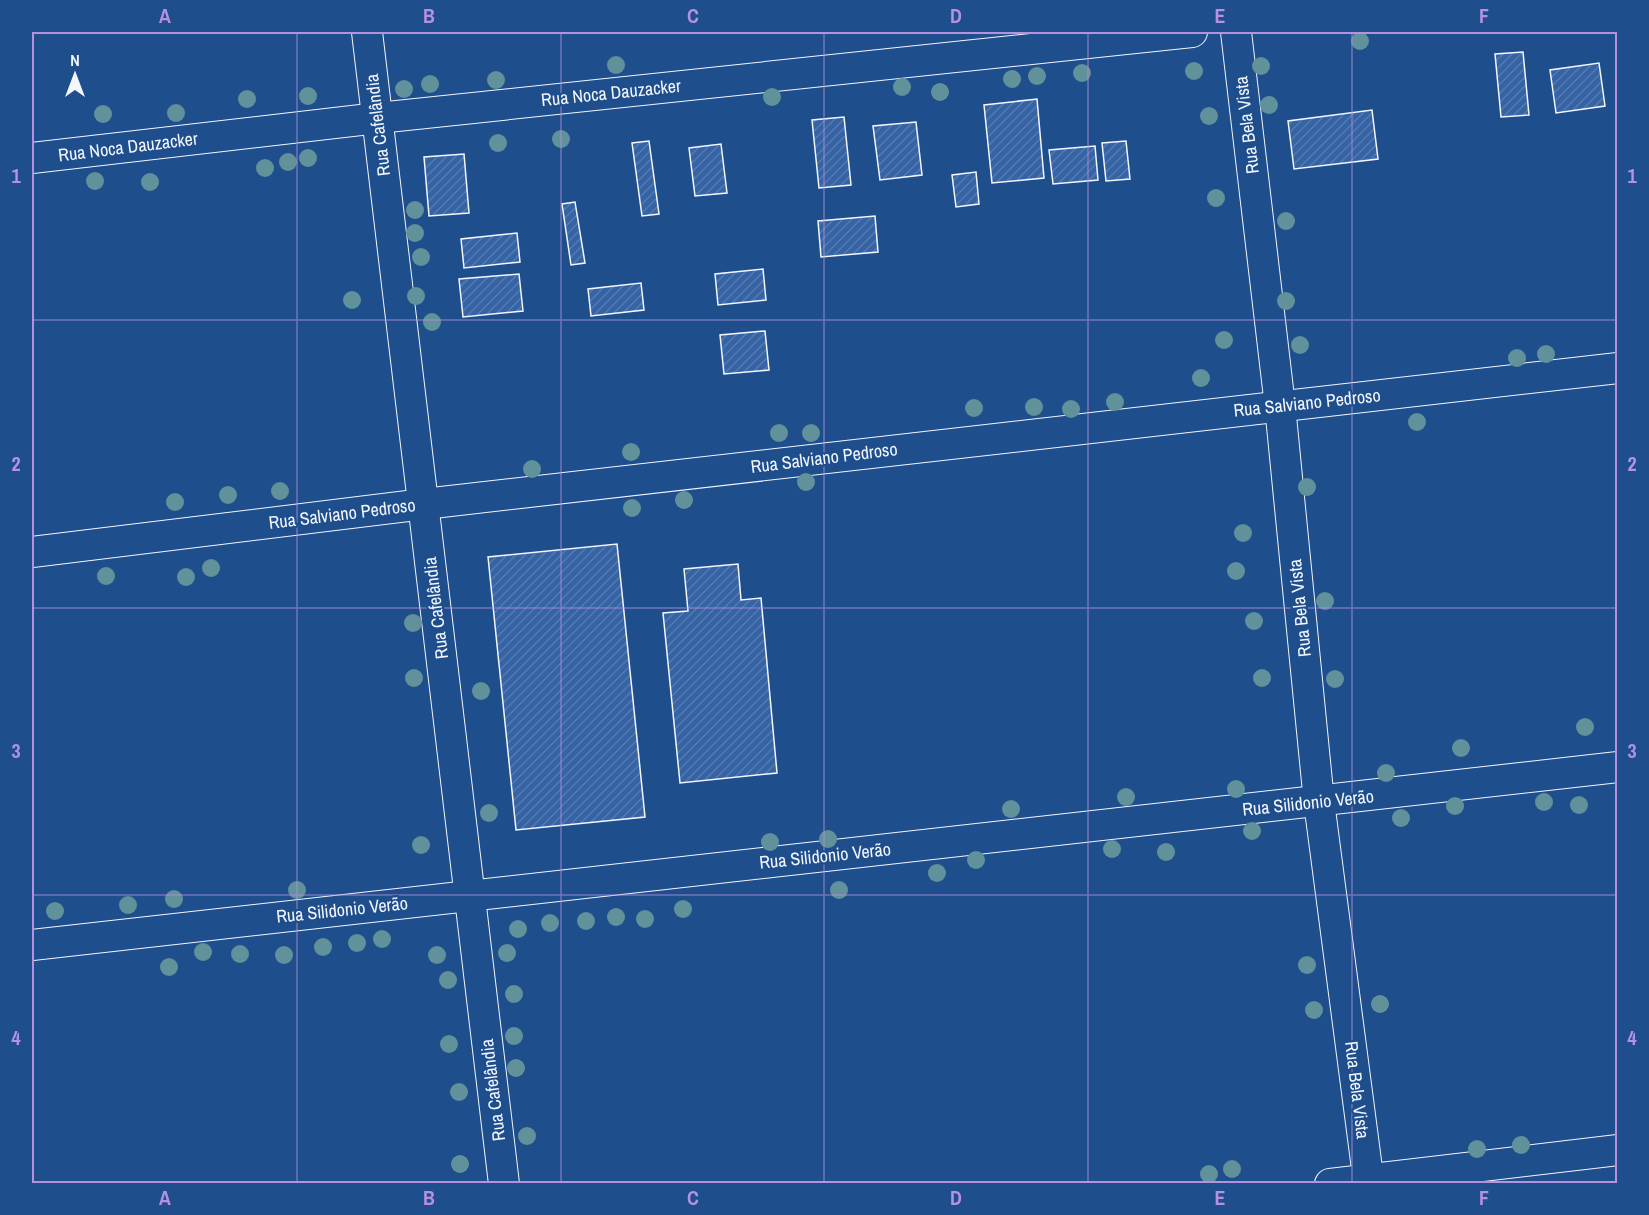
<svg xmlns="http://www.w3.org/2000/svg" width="1649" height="1215" viewBox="0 0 1649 1215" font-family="'Archivo Narrow',sans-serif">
<defs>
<pattern id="building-hatch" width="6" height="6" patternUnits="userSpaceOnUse" patternTransform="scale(1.5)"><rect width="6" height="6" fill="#3563a3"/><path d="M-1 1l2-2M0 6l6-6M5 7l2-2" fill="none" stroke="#537ab1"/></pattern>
</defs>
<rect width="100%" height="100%" fill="#1f4e8c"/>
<g fill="url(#building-hatch)" stroke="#f2f6ff" stroke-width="1.5">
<path d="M1523 52 1529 115 1501 117 1495 54Z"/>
<path d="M1599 63 1605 106 1556 113 1550 70Z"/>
<path d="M1037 99 1044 178 992 183 984 105Z"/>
<path d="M1372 110 1378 159 1294 169 1288 121Z"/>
<path d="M844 117 851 185 819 188 812 120Z"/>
<path d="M916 122 922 175 880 180 873 126Z"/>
<path d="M649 141 659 214 642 216 632 143Z"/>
<path d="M1126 141 1130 179 1106 181 1102 143Z"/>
<path d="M721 144 727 193 695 196 689 148Z"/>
<path d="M1095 146 1098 180 1053 184 1049 150Z"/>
<path d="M464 154 469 213 429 216 424 157Z"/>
<path d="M976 172 979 204 956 207 952 175Z"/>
<path d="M575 202 585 263 571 265 562 204Z"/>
<path d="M875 216 878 252 821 257 818 221Z"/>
<path d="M517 233 520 262 464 268 461 239Z"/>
<path d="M763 269 766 300 718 305 715 274Z"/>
<path d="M519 274 523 311 463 317 459 279Z"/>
<path d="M641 283 644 310 591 316 588 289Z"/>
<path d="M765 331 769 370 724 374 720 335Z"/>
<path d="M617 544 645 817 516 830 488 557Z"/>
<path d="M738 564 741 600 761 598 777 773 680 783 663 613 688 611 684 569Z"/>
</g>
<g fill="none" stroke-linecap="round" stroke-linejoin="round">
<g stroke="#f2f6ff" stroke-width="32">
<g id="minor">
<path d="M367 32 504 1184"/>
<path d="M1236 32 1280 406 1319 802 1369 1184"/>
<path d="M32 158 378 118 1192 32"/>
<path d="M32 552 424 504 1618 368"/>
<path d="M32 945 1618 767"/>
<path d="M1330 1184 1618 1150"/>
</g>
</g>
<use href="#minor" stroke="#1f4e8c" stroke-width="30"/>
</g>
<g fill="#61919a">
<circle cx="1360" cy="41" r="9"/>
<circle cx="616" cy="65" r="9"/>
<circle cx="1261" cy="66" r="9"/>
<circle cx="1194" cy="71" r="9"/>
<circle cx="1082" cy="73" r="9"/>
<circle cx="1037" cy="76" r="9"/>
<circle cx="1012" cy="79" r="9"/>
<circle cx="496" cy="80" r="9"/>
<circle cx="430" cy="84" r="9"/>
<circle cx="902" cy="87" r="9"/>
<circle cx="404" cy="89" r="9"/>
<circle cx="940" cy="92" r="9"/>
<circle cx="308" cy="96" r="9"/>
<circle cx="772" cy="97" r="9"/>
<circle cx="247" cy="99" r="9"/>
<circle cx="1269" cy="105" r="9"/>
<circle cx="176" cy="113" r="9"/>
<circle cx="103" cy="114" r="9"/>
<circle cx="1209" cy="116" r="9"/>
<circle cx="561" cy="139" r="9"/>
<circle cx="498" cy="143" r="9"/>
<circle cx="308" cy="158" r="9"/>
<circle cx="288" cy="162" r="9"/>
<circle cx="265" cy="168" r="9"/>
<circle cx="95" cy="181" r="9"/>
<circle cx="150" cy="182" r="9"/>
<circle cx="1216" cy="198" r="9"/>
<circle cx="415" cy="210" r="9"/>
<circle cx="1286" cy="221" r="9"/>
<circle cx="415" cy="233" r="9"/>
<circle cx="421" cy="257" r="9"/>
<circle cx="416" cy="296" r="9"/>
<circle cx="352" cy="300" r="9"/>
<circle cx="1286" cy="301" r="9"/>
<circle cx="432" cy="322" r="9"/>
<circle cx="1224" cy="340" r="9"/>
<circle cx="1300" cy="345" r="9"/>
<circle cx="1546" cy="354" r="9"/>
<circle cx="1517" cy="358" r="9"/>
<circle cx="1201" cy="378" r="9"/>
<circle cx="1115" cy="402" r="9"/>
<circle cx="1034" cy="407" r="9"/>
<circle cx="974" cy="408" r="9"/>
<circle cx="1071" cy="409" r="9"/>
<circle cx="1417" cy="422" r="9"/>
<circle cx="779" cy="433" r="9"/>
<circle cx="811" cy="433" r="9"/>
<circle cx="631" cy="452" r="9"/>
<circle cx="532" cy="469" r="9"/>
<circle cx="806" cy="482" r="9"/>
<circle cx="1307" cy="487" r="9"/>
<circle cx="280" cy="491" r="9"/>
<circle cx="228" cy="495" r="9"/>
<circle cx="684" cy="500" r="9"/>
<circle cx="175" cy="502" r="9"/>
<circle cx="632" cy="508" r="9"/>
<circle cx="1243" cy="533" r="9"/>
<circle cx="211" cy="568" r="9"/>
<circle cx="1236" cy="571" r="9"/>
<circle cx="106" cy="576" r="9"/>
<circle cx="186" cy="577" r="9"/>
<circle cx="1325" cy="601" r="9"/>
<circle cx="1254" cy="621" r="9"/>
<circle cx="413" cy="623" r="9"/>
<circle cx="414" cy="678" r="9"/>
<circle cx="1262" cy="678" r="9"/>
<circle cx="1335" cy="679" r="9"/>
<circle cx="481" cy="691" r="9"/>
<circle cx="1585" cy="727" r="9"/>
<circle cx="1461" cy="748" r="9"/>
<circle cx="1386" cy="773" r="9"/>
<circle cx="1236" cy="789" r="9"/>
<circle cx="1126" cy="797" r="9"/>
<circle cx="1544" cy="802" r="9"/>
<circle cx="1579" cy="805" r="9"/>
<circle cx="1455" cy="806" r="9"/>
<circle cx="1011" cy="809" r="9"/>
<circle cx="489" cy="813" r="9"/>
<circle cx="1401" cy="818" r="9"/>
<circle cx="1252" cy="831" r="9"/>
<circle cx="828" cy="839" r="9"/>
<circle cx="770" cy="842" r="9"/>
<circle cx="421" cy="845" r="9"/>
<circle cx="1112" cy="849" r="9"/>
<circle cx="1166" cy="852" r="9"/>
<circle cx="976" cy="860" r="9"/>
<circle cx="937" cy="873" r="9"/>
<circle cx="297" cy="890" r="9"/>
<circle cx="839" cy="890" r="9"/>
<circle cx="174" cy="899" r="9"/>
<circle cx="128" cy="905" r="9"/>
<circle cx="683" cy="909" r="9"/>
<circle cx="55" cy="911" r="9"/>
<circle cx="616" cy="917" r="9"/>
<circle cx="645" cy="919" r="9"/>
<circle cx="586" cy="921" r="9"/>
<circle cx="550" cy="923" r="9"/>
<circle cx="518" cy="929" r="9"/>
<circle cx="382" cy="939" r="9"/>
<circle cx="357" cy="943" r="9"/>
<circle cx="323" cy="947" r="9"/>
<circle cx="203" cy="952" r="9"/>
<circle cx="507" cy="953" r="9"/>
<circle cx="240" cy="954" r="9"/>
<circle cx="284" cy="955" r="9"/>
<circle cx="437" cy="955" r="9"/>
<circle cx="1307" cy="965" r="9"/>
<circle cx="169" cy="967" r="9"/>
<circle cx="448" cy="980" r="9"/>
<circle cx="514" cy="994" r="9"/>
<circle cx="1380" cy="1004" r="9"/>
<circle cx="1314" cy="1010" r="9"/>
<circle cx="514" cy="1036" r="9"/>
<circle cx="449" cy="1044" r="9"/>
<circle cx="516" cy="1068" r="9"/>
<circle cx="459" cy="1092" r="9"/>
<circle cx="527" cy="1136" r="9"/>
<circle cx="1521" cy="1145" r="9"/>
<circle cx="1477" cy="1149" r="9"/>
<circle cx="460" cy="1164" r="9"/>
<circle cx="1232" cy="1169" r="9"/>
<circle cx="1209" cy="1174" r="9"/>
</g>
<path fill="none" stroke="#b691df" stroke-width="1.5" stroke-opacity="0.55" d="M297 32V1184M561 32V1184M824 32V1184M1088 32V1184M1352 32V1184M32 320H1618M32 608H1618M32 895H1618"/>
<g text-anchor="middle" stroke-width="4.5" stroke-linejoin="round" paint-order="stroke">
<g font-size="18" fill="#f2f6ff" stroke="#1f4e8c">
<text transform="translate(611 93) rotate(-6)" y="6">Rua Noca Dauzacker</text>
<text transform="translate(378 125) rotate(-97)" y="6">Rua Cafelândia</text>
<text transform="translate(1247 125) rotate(-97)" y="6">Rua Bela Vista</text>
<text transform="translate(128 147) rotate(-7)" y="6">Rua Noca Dauzacker</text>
<text transform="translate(1307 403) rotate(-6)" y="6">Rua Salviano Pedroso</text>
<text transform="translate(824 458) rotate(-7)" y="6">Rua Salviano Pedroso</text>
<text transform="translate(342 514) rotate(-7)" y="6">Rua Salviano Pedroso</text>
<text transform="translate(436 608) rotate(-97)" y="6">Rua Cafelândia</text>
<text transform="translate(1300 608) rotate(-96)" y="6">Rua Bela Vista</text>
<text transform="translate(1308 803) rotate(-6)" y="6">Rua Silidonio Verão</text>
<text transform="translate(825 856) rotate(-6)" y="6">Rua Silidonio Verão</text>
<text transform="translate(342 910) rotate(-6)" y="6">Rua Silidonio Verão</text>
<text transform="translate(493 1090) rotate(-97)" y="6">Rua Cafelândia</text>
<text transform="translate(1357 1090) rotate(83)" y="6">Rua Bela Vista</text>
</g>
</g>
<rect width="1649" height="1215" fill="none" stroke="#1f4e8c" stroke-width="66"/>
<g transform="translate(75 75)" stroke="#1f4e8c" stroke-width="4.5" paint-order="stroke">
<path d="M0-4.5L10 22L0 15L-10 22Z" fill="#f2f6ff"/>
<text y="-9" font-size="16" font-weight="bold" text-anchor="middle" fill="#f2f6ff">N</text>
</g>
<rect x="33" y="33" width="1583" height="1149" fill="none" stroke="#b691df" stroke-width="2"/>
<g font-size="20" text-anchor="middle" font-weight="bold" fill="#b691df">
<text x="165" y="23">A</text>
<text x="429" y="23">B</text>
<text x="693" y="23">C</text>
<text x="956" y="23">D</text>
<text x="1220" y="23">E</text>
<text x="1484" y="23">F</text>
<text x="16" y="183">1</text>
<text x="1632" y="183">1</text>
<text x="16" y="471">2</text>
<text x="1632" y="471">2</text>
<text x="16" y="758">3</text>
<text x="1632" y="758">3</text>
<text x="16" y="1045">4</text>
<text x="1632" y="1045">4</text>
<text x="165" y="1205">A</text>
<text x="429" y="1205">B</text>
<text x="693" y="1205">C</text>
<text x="956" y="1205">D</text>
<text x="1220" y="1205">E</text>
<text x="1484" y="1205">F</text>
</g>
</svg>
